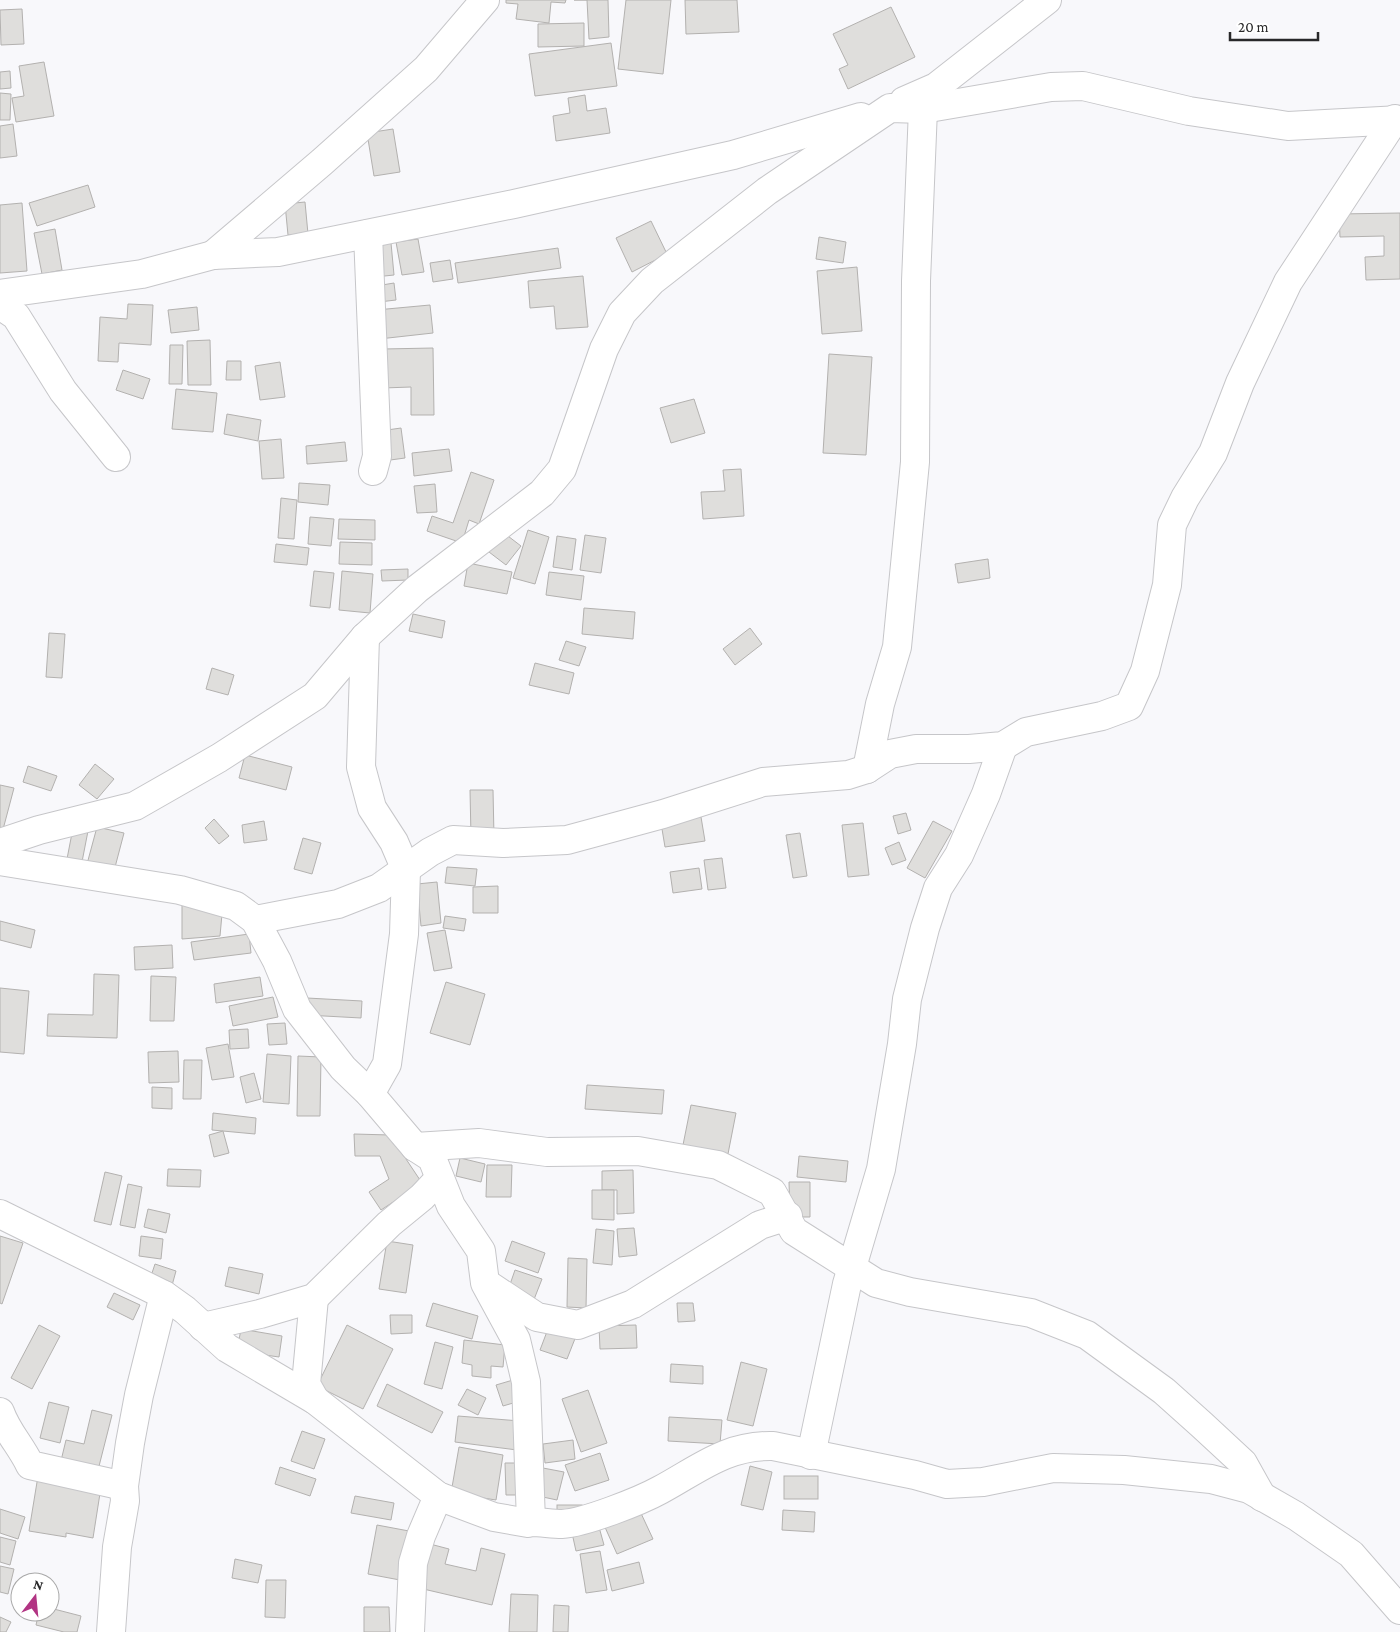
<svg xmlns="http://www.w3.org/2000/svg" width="1400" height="1632" viewBox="0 0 1400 1632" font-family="'Crimson Pro',serif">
<rect width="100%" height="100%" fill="#f8f8fb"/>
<g fill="#dfdedc" stroke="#b3b1af">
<path d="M506 0H566L565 3 551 2 549 23 516 19 518 4 506 3Z"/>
<path d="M574 0H608L609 37 589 39 587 0Z"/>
<path d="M626 0H671L663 74 618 69Z"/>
<path d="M685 0H737L739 32 686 34Z"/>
<path d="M891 7 915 57 848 89 839 69 848 65 833 34Z"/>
<path d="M22 9 24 44 1 45 0 10Z"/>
<path d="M584 23V46L538 47V24Z"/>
<path d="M611 43 617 86 535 96 529 54Z"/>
<path d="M44 62 54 116 16 122 12 98 24 96 19 66Z"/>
<path d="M10 71 11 88 0 89V72Z"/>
<path d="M0 93 11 94 10 120H0Z"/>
<path d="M585 95 587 111 606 108 610 133 556 141 553 116 570 113 568 98Z"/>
<path d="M13 124 17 156 0 158V126Z"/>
<path d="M393 129 400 172 374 176 367 133Z"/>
<path d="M88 185 95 207 37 226 29 203Z"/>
<path d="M305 202 308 234 288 235 285 204Z"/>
<path d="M22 203 27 271 0 273V205Z"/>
<path d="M1400 213V279L1366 280 1365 257 1384 256V236L1340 237 1339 214Z"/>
<path d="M651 221 667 254 632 272 616 238Z"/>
<path d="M55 229 62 270 42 274 34 233Z"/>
<path d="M819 237 846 242 843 263 816 259Z"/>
<path d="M418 239 424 272 402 275 396 242Z"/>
<path d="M391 243 394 275 375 277 373 244Z"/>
<path d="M558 248 561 268 458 283 455 263Z"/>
<path d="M450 260 453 279 433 282 430 263Z"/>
<path d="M857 267 862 331 822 334 817 271Z"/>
<path d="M583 276 588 327 556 329 554 306 530 308 528 281Z"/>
<path d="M394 283 396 300 379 302 376 286Z"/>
<path d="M128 304 153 305 151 345 119 343 118 362 98 361 100 317 127 319Z"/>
<path d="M430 305 433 333 379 339 376 310Z"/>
<path d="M197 307 199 330 171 333 168 310Z"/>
<path d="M210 340 211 385H188L187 341Z"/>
<path d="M170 345H183L182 384H169Z"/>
<path d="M433 348 434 415H411V387L383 388V349Z"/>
<path d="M829 354 872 357 866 455 823 453Z"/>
<path d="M227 361H241V380H226Z"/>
<path d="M280 362 285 397 260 400 255 366Z"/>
<path d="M123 370 150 379 143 399 116 390Z"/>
<path d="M176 389 217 393 213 432 172 429Z"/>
<path d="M694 399 705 433 671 443 660 408Z"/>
<path d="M227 414 261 420 258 441 224 434Z"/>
<path d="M401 428 405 458 383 461 380 431Z"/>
<path d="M281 439 284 478 262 479 259 441Z"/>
<path d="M345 442 347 461 307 464 306 446Z"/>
<path d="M449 449 452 471 414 476 412 453Z"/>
<path d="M741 469 744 516 703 519 701 492 725 491 723 470Z"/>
<path d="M471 472 494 480 479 524 469 520 462 543 427 531 432 516 453 523Z"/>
<path d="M299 483 330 485 328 505 298 502Z"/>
<path d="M435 484 437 512 417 513 414 486Z"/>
<path d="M281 498 297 500 294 539 278 538Z"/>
<path d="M310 517 334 519 331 546 308 544Z"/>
<path d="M339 519 375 520V540L338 539Z"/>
<path d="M528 530 549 537 535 584 513 578Z"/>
<path d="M504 533 521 546 506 565 489 552Z"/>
<path d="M585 535 606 538 601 573 580 570Z"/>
<path d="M557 536 576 539 572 570 553 567Z"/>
<path d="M340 542 372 543V565L339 564Z"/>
<path d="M276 544 309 548 307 565 274 562Z"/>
<path d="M988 559 990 578 958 583 955 564Z"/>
<path d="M468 563 512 572 507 594 464 586Z"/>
<path d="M408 569V580L382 581 381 570Z"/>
<path d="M314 571 334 573 330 608 310 606Z"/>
<path d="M342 571 373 574 370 613 339 610Z"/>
<path d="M549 572 584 576 581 600 546 595Z"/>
<path d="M584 608 635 612 633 639 582 634Z"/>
<path d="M413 614 445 621 442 638 409 631Z"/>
<path d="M750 628 762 644 735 665 723 649Z"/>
<path d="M49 633 65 634 62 678 46 677Z"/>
<path d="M566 641 586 647 579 666 559 660Z"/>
<path d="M535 663 574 673 569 694 529 685Z"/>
<path d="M212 668 234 675 228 695 206 689Z"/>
<path d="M245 755 292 767 286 790 239 778Z"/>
<path d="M95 764 114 779 97 799 79 785Z"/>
<path d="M28 766 57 776 51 791 23 782Z"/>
<path d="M0 785 14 788 1 837 0 836Z"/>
<path d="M470 790H493L494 837H471Z"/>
<path d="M906 813 911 830 898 834 893 816Z"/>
<path d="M701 817 705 841 665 847 661 823Z"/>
<path d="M214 819 229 836 219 844 205 828Z"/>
<path d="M264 821 267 840 244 843 242 825Z"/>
<path d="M933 821 952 831 925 878 907 868Z"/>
<path d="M863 823 869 875 848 877 842 825Z"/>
<path d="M97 827 124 833 114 871 87 864Z"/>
<path d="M73 828 88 831 81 867 66 864Z"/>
<path d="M800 833 807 876 793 878 786 835Z"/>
<path d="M303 838 321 843 312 874 294 869Z"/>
<path d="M899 842 906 860 892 865 885 848Z"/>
<path d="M722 858 726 888 708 890 704 860Z"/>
<path d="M447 867 477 869 475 886 445 883Z"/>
<path d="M699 868 702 889 673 893 670 872Z"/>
<path d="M437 882 441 923 421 926 417 884Z"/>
<path d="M498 886V913H473V887Z"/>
<path d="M182 899 222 914 220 936 182 939Z"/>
<path d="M445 916 466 919 464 931 443 928Z"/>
<path d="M0 921 35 930 31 948 0 940Z"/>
<path d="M445 930 452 968 434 971 427 933Z"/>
<path d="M249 934 251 953 194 960 191 942Z"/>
<path d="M172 945 173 968 135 970 134 947Z"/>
<path d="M94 974 119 975 117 1038 47 1036 48 1014 93 1015Z"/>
<path d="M151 976 176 977 174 1021H150Z"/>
<path d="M260 977 263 996 216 1003 214 984Z"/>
<path d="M446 982 485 994 470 1045 430 1033Z"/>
<path d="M0 988 29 991 24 1054 0 1052Z"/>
<path d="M273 997 278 1017 233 1026 229 1006Z"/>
<path d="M307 998 362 1001 361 1018 306 1015Z"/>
<path d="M285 1023 287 1044 269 1045 267 1024Z"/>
<path d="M248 1029 249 1048 230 1049 229 1030Z"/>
<path d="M228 1044 234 1077 212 1080 206 1048Z"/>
<path d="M178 1051 179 1082 149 1083 148 1052Z"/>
<path d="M267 1054 291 1056 289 1104 263 1102Z"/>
<path d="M298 1056 321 1057 320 1116H297Z"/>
<path d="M184 1060H202L201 1099H183Z"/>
<path d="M254 1073 261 1099 246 1103 240 1077Z"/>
<path d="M587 1085 664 1090 662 1114 585 1109Z"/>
<path d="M152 1087 172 1088V1109L152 1108Z"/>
<path d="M691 1105 736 1113 727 1159 682 1150Z"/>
<path d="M213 1113 256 1118 255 1134 212 1130Z"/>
<path d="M223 1131 229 1153 214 1157 209 1135Z"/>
<path d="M354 1134 390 1135 422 1183 381 1210 369 1192 389 1179 380 1156H355Z"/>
<path d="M799 1156 848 1161 846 1182 797 1177Z"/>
<path d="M460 1158 485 1164 481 1182 456 1176Z"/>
<path d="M487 1165H512L511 1197H486Z"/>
<path d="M168 1169 201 1170 200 1187 167 1186Z"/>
<path d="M633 1170 634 1213 617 1214V1190H602V1171Z"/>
<path d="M105 1172 122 1176 111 1225 94 1221Z"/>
<path d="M789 1182H810V1217H790Z"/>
<path d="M128 1184 142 1187 135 1228 120 1225Z"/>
<path d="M592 1190H614V1220L592 1219Z"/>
<path d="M148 1209 170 1214 166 1233 144 1227Z"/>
<path d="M634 1228 637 1255 619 1257 617 1229Z"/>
<path d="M596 1229 614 1231 612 1265 593 1263Z"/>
<path d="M0 1236 23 1243 2 1304 0 1303Z"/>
<path d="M141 1236 163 1239 161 1259 139 1256Z"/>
<path d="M387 1241 413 1245 406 1293 379 1289Z"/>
<path d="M512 1241 545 1253 538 1273 505 1261Z"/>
<path d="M568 1258 587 1259 586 1308 567 1307Z"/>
<path d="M155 1264 176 1271 171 1289 149 1282Z"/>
<path d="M229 1267 263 1274 259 1294 225 1286Z"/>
<path d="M515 1270 542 1279 533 1302 507 1293Z"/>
<path d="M114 1293 140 1305 133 1320 107 1307Z"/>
<path d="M433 1303 478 1316 472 1339 426 1326Z"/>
<path d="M677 1303H693L695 1321 678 1322Z"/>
<path d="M390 1315H412V1333L391 1334Z"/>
<path d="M551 1321 578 1331 567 1359 540 1350Z"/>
<path d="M39 1325 60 1336 32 1389 11 1378Z"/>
<path d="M347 1325 393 1349 363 1409 317 1386Z"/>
<path d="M636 1325 637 1348 600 1349 599 1326Z"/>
<path d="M241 1329 282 1336 279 1357 237 1351Z"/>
<path d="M464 1340 505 1345 503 1367 491 1366V1378L472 1376V1365L462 1363Z"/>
<path d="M435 1342 453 1347 442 1389 424 1384Z"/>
<path d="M741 1362 767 1369 753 1426 727 1420Z"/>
<path d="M671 1364 703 1366V1384L670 1382Z"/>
<path d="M513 1380 520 1401 503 1406 496 1385Z"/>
<path d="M387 1384 443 1412 432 1433 377 1406Z"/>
<path d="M467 1389 486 1398 478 1415 458 1405Z"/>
<path d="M588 1390 607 1443 581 1452 562 1399Z"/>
<path d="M49 1402 69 1407 60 1443 40 1438Z"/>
<path d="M92 1410 112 1415 96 1478 59 1469 66 1440 84 1444Z"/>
<path d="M458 1416 520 1421 517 1450 455 1442Z"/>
<path d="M669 1417 722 1420 720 1444 668 1441Z"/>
<path d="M302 1431 325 1439 314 1469 291 1461Z"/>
<path d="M573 1440 575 1459 545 1463 543 1444Z"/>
<path d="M459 1447 503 1455 496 1500 451 1493Z"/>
<path d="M600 1453 609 1480 575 1491 565 1465Z"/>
<path d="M505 1463H522L523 1495H506Z"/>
<path d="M750 1466 772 1472 763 1510 741 1505Z"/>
<path d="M280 1467 316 1479 310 1496 275 1484Z"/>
<path d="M543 1468 564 1472 557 1500 538 1496Z"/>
<path d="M38 1476 101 1487 93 1538 66 1533V1537L29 1531Z"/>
<rect x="784" y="1476" width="34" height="23"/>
<path d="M355 1496 394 1503 391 1520 351 1513Z"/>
<rect x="557" y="1505" width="25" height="16"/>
<path d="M0 1509 25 1517 18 1539 0 1533Z"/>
<path d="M639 1509 653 1539 617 1554 604 1525Z"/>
<path d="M783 1510 815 1512 814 1532 782 1530Z"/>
<path d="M377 1525 409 1531 400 1580 368 1574Z"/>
<path d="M599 1527 604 1545 576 1551 572 1533Z"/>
<path d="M0 1537 16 1541 10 1565 0 1562Z"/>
<path d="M430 1544 449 1549 445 1564 476 1571 481 1548 505 1554 492 1605 419 1588Z"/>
<path d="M600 1551 607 1590 586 1593 580 1554Z"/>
<path d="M235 1559 262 1565 258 1583 232 1578Z"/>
<path d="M639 1562 644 1583 612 1591 607 1570Z"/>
<path d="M0 1566 14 1569 8 1594 0 1592Z"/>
<path d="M266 1580H286L285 1618 265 1617Z"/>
<path d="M511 1594 538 1595 537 1632H509Z"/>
<path d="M554 1605 569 1606 568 1632H553Z"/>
<path d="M364 1607H389L390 1632H364Z"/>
<path d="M50 1608 81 1616 77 1632H64L36 1625 39 1612H50Z"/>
<path d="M0 1617 11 1622 6 1632H0Z"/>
</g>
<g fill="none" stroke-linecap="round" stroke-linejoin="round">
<g stroke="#c6c6c9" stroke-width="30">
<g id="street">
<path d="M904 101 936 87 1047 0"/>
<path d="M368 234 377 456 373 471"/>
<path d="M213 255 322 162 426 69 485 0"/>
<path d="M0 294 142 274 213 255 278 252 514 204 733 155 861 117"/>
<path d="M0 305 16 316 63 391 116 457"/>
<path d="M365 637 361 767 372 808 394 842 406 870 404 934 387 1064 370 1094"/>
<path d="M867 769 880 704 897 647 915 462 916 281 923 109"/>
<path d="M0 843 39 830 135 806 219 758 315 696 365 637 417 589 542 493 562 469 604 349 622 313 652 281 767 191 890 108 923 109 1051 87 1083 86 1189 111 1288 126 1400 120"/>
<path d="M0 861 180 890 236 906 255 920 277 961 297 1009 343 1068 370 1094 415 1147 432 1158 451 1206 481 1251 485 1283 516 1340 526 1382 531 1522"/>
<path d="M255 920 338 904 379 888 430 852 453 840 503 843 567 840 663 814 763 782 848 775 867 769 890 754 916 749H969L1003 746 1026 732 1102 716 1129 706 1145 671 1167 585 1172 525 1185 498 1213 453 1240 383 1288 282 1395 119"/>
<path d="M415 1147 479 1143 547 1152 638 1151 718 1165 772 1192 794 1231 876 1283 910 1292 1031 1313 1087 1335 1164 1391 1202 1425 1243 1463 1262 1497"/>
<path d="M0 1214 164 1295 185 1310 227 1348 315 1400 438 1496 494 1517 528 1523 531 1522C541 1522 552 1524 562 1524 584 1523 640 1501 660 1490 699 1469 726 1445 773 1446L915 1475 947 1484 983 1482 1053 1468 1124 1470 1211 1479 1249 1489 1296 1516 1351 1554 1400 1610"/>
<path d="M490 1286 537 1317 578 1325 633 1304 760 1225 788 1216"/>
<path d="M314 1298 306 1384 315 1400"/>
<path d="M203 1327 260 1314 314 1298 389 1224 422 1197 439 1179"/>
<path d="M0 1412C7 1432 21 1446 30 1465L124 1486"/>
<path d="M811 1455 847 1284 881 1169 902 1044 907 999 925 928 938 888 959 855 986 794 1003 746"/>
<path d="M111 1632 117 1547 125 1501 124 1486 130 1443 139 1395 164 1295"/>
<path d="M410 1632 413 1563 421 1536 438 1496"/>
</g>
</g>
<use href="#street" stroke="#fff" stroke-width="28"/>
</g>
<g transform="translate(35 1597) rotate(16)"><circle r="24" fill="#ffffff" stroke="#a9a9a9"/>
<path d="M0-4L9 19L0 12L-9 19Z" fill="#b23483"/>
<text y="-8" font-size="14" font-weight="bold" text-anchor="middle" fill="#282829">N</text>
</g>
<path d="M1230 32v8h88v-8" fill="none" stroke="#282829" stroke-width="2.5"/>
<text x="1238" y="32" font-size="15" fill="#282829" stroke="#ffffff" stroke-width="4" paint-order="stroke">20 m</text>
</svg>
